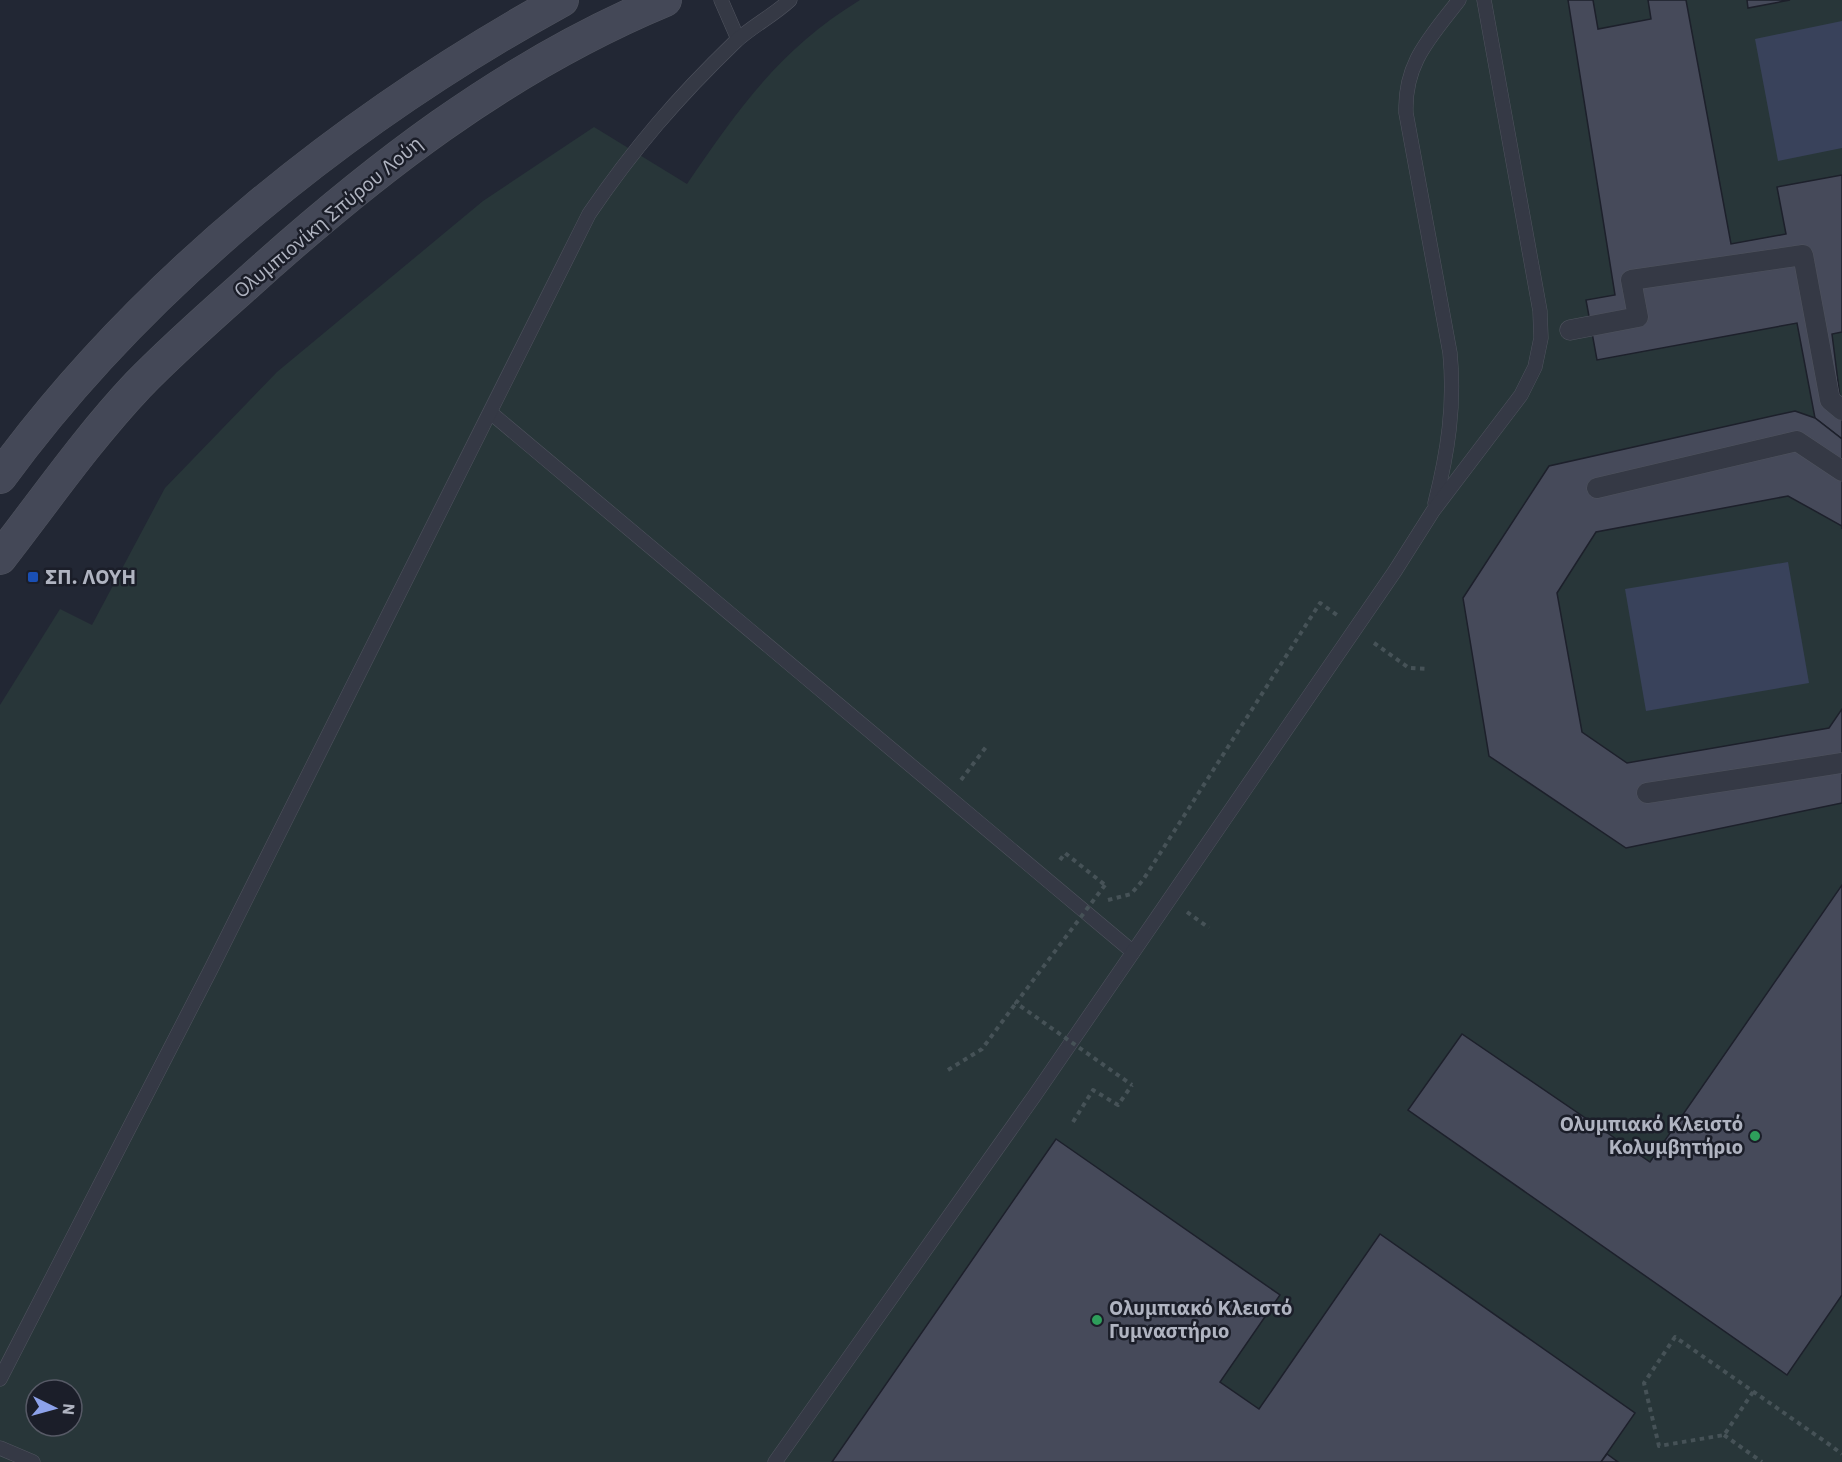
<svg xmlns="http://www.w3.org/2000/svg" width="1842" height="1462" viewBox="0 0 1842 1462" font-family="'IBM Plex Sans',sans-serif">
<rect width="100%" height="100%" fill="#222734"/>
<path fill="#283639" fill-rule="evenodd" d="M860 0H1842V1462H0V705L60 609 92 625 165 488 277 372 483 201 594 127 687 184C739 108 780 49 860 0ZM36 1390H72V1426H36Z"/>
<g fill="#39425b">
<path d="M1842 21V148L1778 161 1755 39Z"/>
<path d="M1788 562 1809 683 1646 711 1625 589Z"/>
</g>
<g fill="#464a5a" stroke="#1d202b" stroke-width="1.5">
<path d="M1568 0H1593L1598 29 1651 19 1648 0H1686L1731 244 1786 234 1777 187 1842 175V332L1832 334 1842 413V439L1815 418 1797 323 1597 360 1586 300 1615 295Z"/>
<path d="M1747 0H1790L1748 8Z"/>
<path d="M1795 411 1815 418 1842 439V529V526L1788 496 1596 532 1557 593 1582 732 1627 763 1829 728 1842 709V803L1626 848 1489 756 1463 598 1549 466Z"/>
<path d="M1842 885V1295L1787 1375 1408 1110 1462 1034 1650 1162Z"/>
<path d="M1056 1139 1280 1295 1220 1382 1259 1409 1380 1234 1635 1413 1601 1462H832Z"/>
<path d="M1607 1454 1618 1462H1601Z"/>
</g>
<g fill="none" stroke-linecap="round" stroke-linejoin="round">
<g stroke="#50545f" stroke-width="15">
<g id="service">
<path d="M721 0 738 39"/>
<path d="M491 413 1133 952"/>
<path d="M1435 503C1448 452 1455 405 1450 353L1406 113C1404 63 1430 38 1459 0"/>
<path d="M0 1379 211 969 589 214C634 148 677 98 735 42 752 26 773 16 790 0"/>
<path d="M0 1448 33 1462"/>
<path d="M775 1462 1035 1095 1395 571 1433 511 1521 395 1535 367 1541 338 1540 311 1484 0"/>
</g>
</g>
<g stroke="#50545f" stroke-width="21">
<g id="pedestrian">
<path d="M1570 330 1638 317 1631 280 1803 255 1830 400 1842 410"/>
<path d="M1597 488 1797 441 1842 471"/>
<path d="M1647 793 1842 763"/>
</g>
</g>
<g stroke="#50545f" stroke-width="34">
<g id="secondary">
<path d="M0 477C143 281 351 116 562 0"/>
<path d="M0 558C45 500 88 438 138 385 171 351 206 320 241 289 370 172 504 67 665 0"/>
</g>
</g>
<g stroke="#465257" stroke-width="4" stroke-dasharray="4.5 4.5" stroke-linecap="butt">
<path d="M1374 643 1409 668 1429 669"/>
<path d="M961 780 986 747"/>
<path d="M1060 860 1065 853 1105 885"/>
<path d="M1108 900 1131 894 1143 880 1320 603 1337 615"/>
<path d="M1187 912 1209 928"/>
<path d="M948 1070 982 1049 1016 1003"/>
<path d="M1073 1122 1093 1090 1118 1105 1132 1085"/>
<path d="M1753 1392 1724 1435 1659 1446 1644 1383 1675 1337 1830 1445 1842 1454"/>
<path d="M1724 1435 1762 1462"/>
</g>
<use href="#service" stroke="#353945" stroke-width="14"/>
<use href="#pedestrian" stroke="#353945" stroke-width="20"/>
<use href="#secondary" stroke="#444857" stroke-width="33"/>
<path stroke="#465257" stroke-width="4" stroke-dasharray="4.5 4.5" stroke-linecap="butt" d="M1105 885 1016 1003 1132 1085"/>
</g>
<rect fill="#1a4fb4" stroke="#1b1e29" stroke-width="2" x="27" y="571" width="12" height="12" rx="3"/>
<g fill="#2e9e5b" stroke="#1b1e29" stroke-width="2">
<circle cx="1755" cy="1136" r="6"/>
<circle cx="1097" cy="1320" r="6"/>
</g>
<g text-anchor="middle" stroke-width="5" stroke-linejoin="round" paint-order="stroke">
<g font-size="20" fill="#b0b4c1" stroke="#1b1e29">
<text transform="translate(328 217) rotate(-40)" y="7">Ολυμπιονίκη Σπύρου Λούη</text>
</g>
<g font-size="20" font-weight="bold" fill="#b0b4c1" stroke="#1b1e29" text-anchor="start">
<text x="45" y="584">ΣΠ. ΛΟΥΗ</text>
<text x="1743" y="1131" text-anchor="end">Ολυμπιακό Κλειστό<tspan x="1743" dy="23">Κολυμβητήριο</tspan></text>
<text x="1109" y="1315">Ολυμπιακό Κλειστό<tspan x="1109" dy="23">Γυμναστήριο</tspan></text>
</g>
</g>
<g transform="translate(54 1408) rotate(95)"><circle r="28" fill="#1b1e29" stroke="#575a66" stroke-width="1.5"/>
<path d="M0-4.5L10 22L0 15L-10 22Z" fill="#8da2ea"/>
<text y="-9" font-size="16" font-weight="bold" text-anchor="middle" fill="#b0b4c1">N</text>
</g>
</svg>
